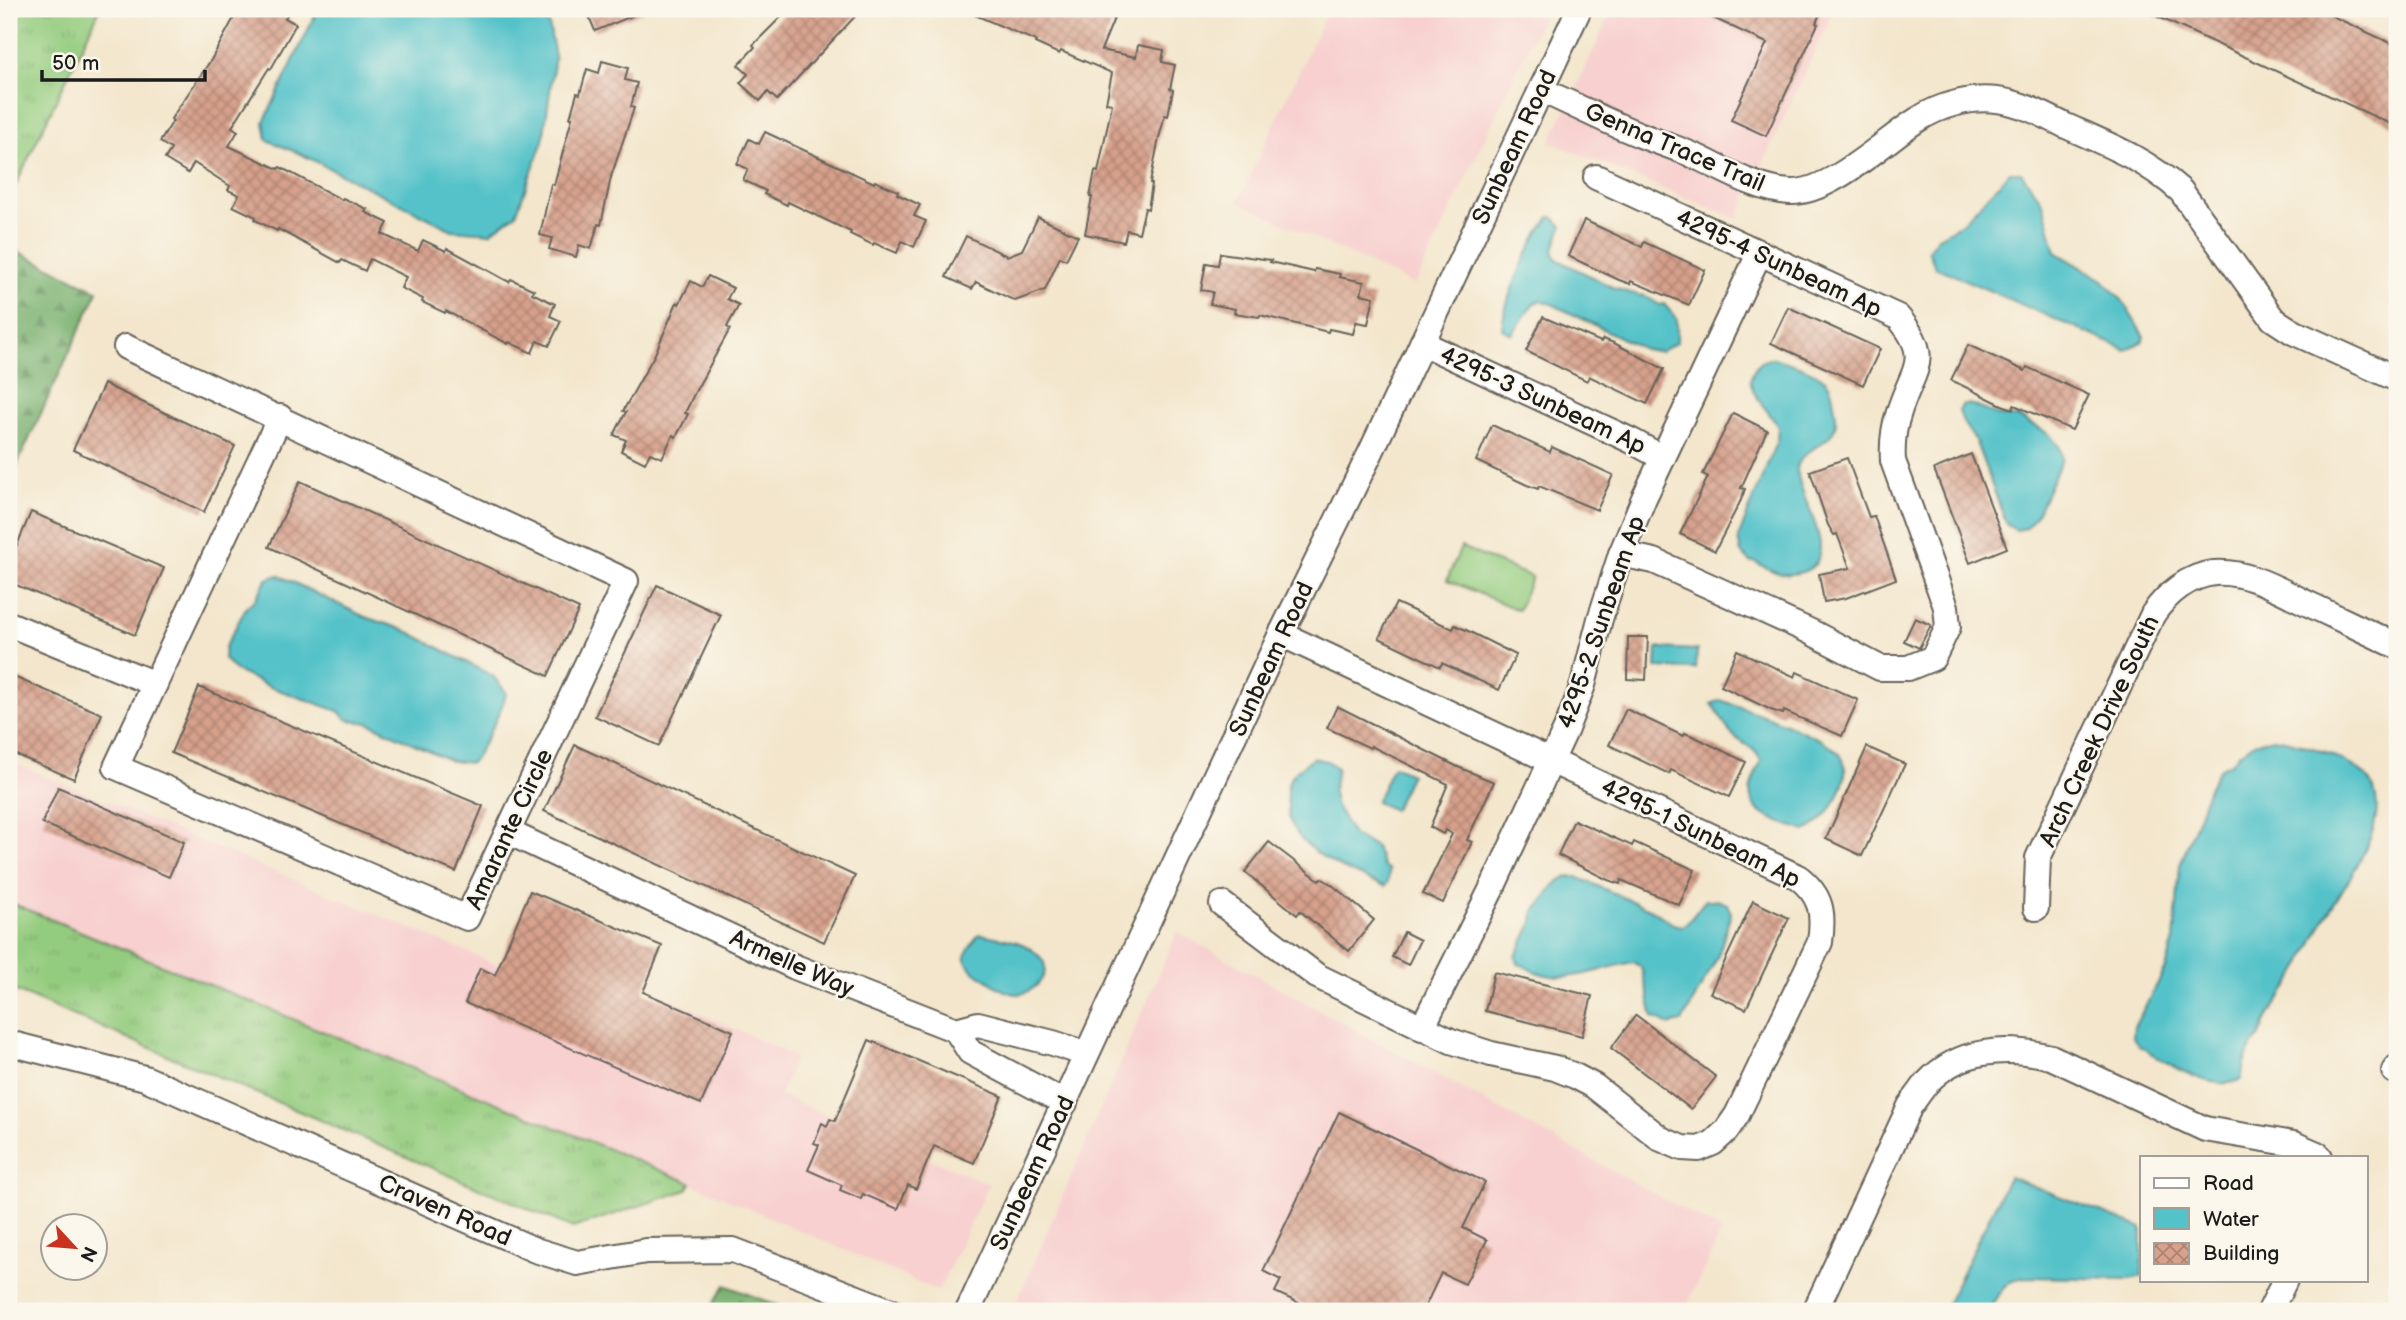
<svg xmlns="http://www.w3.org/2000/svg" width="2406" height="1320" viewBox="0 0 2406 1320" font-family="'Balsamiq Sans',sans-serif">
<defs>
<pattern id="grass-tufts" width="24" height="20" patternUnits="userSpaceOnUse" patternTransform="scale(1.75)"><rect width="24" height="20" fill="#94cc7f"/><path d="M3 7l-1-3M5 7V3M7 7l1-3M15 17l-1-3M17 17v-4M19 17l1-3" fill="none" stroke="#7faf6d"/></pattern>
<pattern id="forest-firs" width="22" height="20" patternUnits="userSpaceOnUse" patternTransform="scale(1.75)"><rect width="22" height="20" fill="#77b06e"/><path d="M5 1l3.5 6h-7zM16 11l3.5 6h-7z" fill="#618e5a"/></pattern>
<pattern id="building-cross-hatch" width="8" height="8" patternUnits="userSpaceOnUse" patternTransform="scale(1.75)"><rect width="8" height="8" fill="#d7a18c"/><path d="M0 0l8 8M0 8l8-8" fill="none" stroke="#ae8272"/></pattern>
</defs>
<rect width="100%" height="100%" fill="#fbf7ec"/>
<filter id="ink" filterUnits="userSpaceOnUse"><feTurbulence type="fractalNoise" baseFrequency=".0143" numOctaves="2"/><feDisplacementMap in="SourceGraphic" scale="14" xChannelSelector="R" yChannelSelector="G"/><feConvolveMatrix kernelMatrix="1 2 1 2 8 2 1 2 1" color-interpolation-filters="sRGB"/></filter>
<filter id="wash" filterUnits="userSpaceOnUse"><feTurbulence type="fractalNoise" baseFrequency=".00686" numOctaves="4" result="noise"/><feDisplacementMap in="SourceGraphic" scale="28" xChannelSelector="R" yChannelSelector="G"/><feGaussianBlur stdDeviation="1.57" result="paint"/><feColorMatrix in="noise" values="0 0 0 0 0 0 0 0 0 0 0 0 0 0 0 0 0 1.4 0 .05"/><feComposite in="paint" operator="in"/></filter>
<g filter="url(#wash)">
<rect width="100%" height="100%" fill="#f3e6cc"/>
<g fill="#f7d0cf">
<path d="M1316 9H1546L1415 285 1238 202 1326 14Z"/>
<path d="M1613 9H1834L1737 219 1550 142Z"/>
<path d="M9 761 639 1024 657 992 795 1057 780 1095 989 1184 938 1291 691 1183 9 902Z"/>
<path d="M1177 932 1722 1231 1684 1311H1013Z"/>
</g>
<g fill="url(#grass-tufts)" stroke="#58744e" stroke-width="2">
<path d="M20 9H100L9 199V33Z"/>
<path d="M9 902 691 1183 687 1190 573 1228 9 988Z"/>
</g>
<g fill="url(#forest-firs)" stroke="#4a6645" stroke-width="2">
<path d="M9 247 98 291 9 482Z"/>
<path d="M725 1285 791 1311H709Z"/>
</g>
<path fill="#94cc7f" stroke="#58744e" stroke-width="2" d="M1461 547 1532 577 1518 610 1447 580Z"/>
<g fill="#54c2c9" stroke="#386f72" stroke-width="2">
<path d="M318 9H546L555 56 543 141 516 214 490 233 452 230 303 155 267 140 264 122Z"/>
<path d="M2010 172H2021L2043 203 2056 252 2103 280 2122 300 2144 337 2143 341 2126 350 1935 267 1928 250 1937 238 1962 223Z"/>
<path d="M1550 217H1553L1562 226 1553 252 1558 260 1614 288 1641 296 1643 295 1660 305 1664 304 1677 319V342L1660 352 1644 349 1552 304 1540 301 1534 303 1512 334 1502 329C1504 299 1525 257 1540 230 1544 225 1547 223 1550 217Z"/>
<path d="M1772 358C1786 362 1822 371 1829 385 1833 391 1834 404 1835 411 1837 419 1836 430 1830 436 1821 446 1798 454 1797 469 1797 496 1843 555 1805 571 1785 579 1771 571 1755 562H1751L1741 553 1738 538 1777 440 1778 427C1772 414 1747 391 1751 377 1752 372 1757 366 1760 362Z"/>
<path d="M1970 404 1997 415 2020 418 2049 434 2060 448 2062 459 2038 512 2027 528 2016 530 2007 525 1975 440 1964 424 1959 411 1962 406Z"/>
<path d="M278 575 365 617 405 630 493 676 506 692C505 705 480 753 471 763L451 761 369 723 348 720 338 711 270 687 236 671 224 659 225 647 247 606 255 600 267 579Z"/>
<path d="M1657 648 1697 650 1696 669 1656 668Z"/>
<path d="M1720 700C1745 709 1829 736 1841 756 1848 767 1845 781 1840 792 1831 810 1824 821 1806 831 1785 824 1745 816 1751 787 1753 778 1758 769 1761 761 1756 747 1741 744 1731 733 1723 724 1720 713 1711 704Z"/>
<path d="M2273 738C2299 741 2365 762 2374 789 2388 829 2346 882 2327 915 2315 936 2305 960 2292 981 2286 991 2277 1001 2271 1012 2266 1019 2264 1028 2260 1036 2256 1042 2251 1047 2248 1053 2244 1061 2243 1071 2241 1079 2212 1095 2165 1061 2139 1046L2133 1037 2134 1027 2166 968 2174 940 2180 865 2210 785 2219 769 2231 763 2239 753 2254 743Z"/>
<path d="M1314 758 1327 761 1337 768 1333 791 1335 804 1353 835 1376 847 1383 866 1389 870 1388 882 1385 886C1355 875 1301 854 1290 820 1288 816 1288 809 1288 804 1284 779 1293 771 1314 758Z"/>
<path d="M1393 766 1411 774 1394 810 1376 802Z"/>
<path d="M1567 877H1577L1652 910 1673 924 1683 926C1693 919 1697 909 1706 900H1717L1727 904 1731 913 1718 956 1682 1022 1669 1025 1653 1017 1641 967 1634 962C1602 967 1573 984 1539 973 1532 970 1526 966 1518 964L1516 956 1533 922 1534 911C1551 897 1546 886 1567 877Z"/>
<path d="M979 934C992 937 1010 938 1022 944 1028 946 1040 956 1043 961 1052 976 1030 995 1017 994 1002 993 990 981 978 974 957 961 967 950 979 934Z"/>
<path d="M2009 1177 2142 1228V1276L2129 1279 2025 1277C2002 1281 1999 1293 1989 1311H1943Z"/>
</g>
<g id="blocks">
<g fill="url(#building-cross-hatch)">
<path d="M243 9H291L285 18 296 24 271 69 269 68 232 127 238 131 229 146 278 169 280 167 342 200 343 198 367 209 365 212 388 223 382 234 418 251 423 240 446 251 447 248 509 282 511 279 534 290 532 293 555 304 550 316 561 321 549 346 537 341 532 353 509 342 508 344 446 311 445 313 422 302 423 299 401 288 406 277 370 259 365 271 342 260 340 263 278 229 277 231 255 220 256 217 233 206 239 195 228 190 230 186 194 163 188 173 165 159 171 149 160 142 173 121 171 119 211 60 235 16 237 18Z"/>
<path d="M586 9H647V10L595 31Z"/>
<path d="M789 9H862L777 100 768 92 760 101 740 83 748 74 738 65 755 47 753 45Z"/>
<path d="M961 9H1099L1115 16 1101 50 1136 57 1138 45 1164 50 1162 62 1175 65 1170 89 1173 90 1168 116 1165 115 1159 138 1150 183 1152 184 1148 209 1145 208 1139 233 1127 230 1124 242 1085 234 1092 197H1090L1095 171 1098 172 1112 104 1106 103 1112 73 1061 51 1059 54 1035 43 1036 41Z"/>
<path d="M1694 9H1822L1816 23 1818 24 1766 136 1731 120 1767 43Z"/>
<path d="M2141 9H2317L2397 46V127Z"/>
<path d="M602 61 628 68 625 80 637 83 631 107 634 108 611 177 601 225 598 224 591 249 579 245 576 257 549 249 552 238 540 235 551 184 554 185 572 118H570L577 93 580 94 587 69 599 73Z"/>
<path d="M765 132 874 183 875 181 898 191 897 194 920 205 914 216 926 221 914 247 902 241 897 253 874 243 873 245 850 234 851 232 788 202 787 205 764 194 766 191 743 180 748 169 737 164 749 139 759 144Z"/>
<path d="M1038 217 1078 236 1066 260 1060 257 1045 290 1015 301 976 282 972 289 946 277 966 236 1007 256 1022 250Z"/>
<path d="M1584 220 1642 247 1644 242 1705 270 1689 305 1631 281 1630 284 1619 280 1568 256Z"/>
<path d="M1220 253 1271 260 1270 262 1314 272 1315 269 1340 274 1339 277 1364 282 1361 294 1374 297 1368 324 1356 322 1353 334 1329 329 1328 332 1260 315 1259 317 1234 313 1235 309 1210 304 1213 292 1201 290 1206 263 1218 265Z"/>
<path d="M708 276 733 288 727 299 739 305 727 327 730 329 695 392 685 413 688 414 676 437 673 435 662 458 650 453 645 463 621 451 626 440 614 435 626 412 623 411 655 354 677 302 679 304 691 281 702 287Z"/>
<path d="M1788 307 1880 349 1863 385 1771 343Z"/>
<path d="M1543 317 1601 342 1603 339 1614 343 1664 369 1647 404 1589 376 1587 381 1526 351Z"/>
<path d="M1968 345 2025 371 2027 367 2089 395 2072 430 2014 405 2013 409 2002 405 1951 380Z"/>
<path d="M104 384 235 446 204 512 73 450Z"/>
<path d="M1733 413 1767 430 1741 488 1745 489 1741 500 1715 551 1680 534 1708 477 1703 474Z"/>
<path d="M1492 425 1550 452 1552 447 1613 475 1597 510 1539 486 1538 489 1527 485 1476 461Z"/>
<path d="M1971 454 2007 548 1970 563 1934 469Z"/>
<path d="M1847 458 1869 517 1874 516 1896 579 1846 598 1824 602 1819 574 1850 568 1837 534 1834 535 1828 525 1810 471Z"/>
<path d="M300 481 579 609 548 676 269 547Z"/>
<path d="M31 512 164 568 135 635 9 582V564Z"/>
<path d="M657 585 721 615 659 746 595 716Z"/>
<path d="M1396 603 1453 629 1455 625 1466 630 1516 655 1499 690 1442 663 1440 667 1379 638Z"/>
<path d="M1915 618 1931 625 1919 648 1904 641Z"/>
<path d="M1628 637H1648L1646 680 1627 679Z"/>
<path d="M1737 650 1795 677 1797 672 1858 700 1842 736 1784 711 1783 714 1771 710 1721 686Z"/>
<path d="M9 675 102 714 74 779 9 752Z"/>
<path d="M199 687 483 806 456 872 171 753Z"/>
<path d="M1337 706 1458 767 1494 782 1467 840 1472 842 1443 903 1423 894 1452 834 1446 830 1443 834 1430 827 1448 784 1371 746 1370 748 1327 728Z"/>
<path d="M1626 709 1683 736 1685 733 1695 737 1746 762 1729 797 1671 770 1669 774 1609 745Z"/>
<path d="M575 745 855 876 824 942 544 811Z"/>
<path d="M1867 747 1905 764 1862 856 1826 839Z"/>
<path d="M58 787 184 842 169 877 42 823Z"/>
<path d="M1574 820 1632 846 1634 842 1695 870 1679 905 1621 880 1620 884 1608 880 1558 855Z"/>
<path d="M1269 842 1319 880 1321 878 1331 884 1374 920 1349 951 1300 911 1297 915 1245 872Z"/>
<path d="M530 891 662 946 643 992 733 1031 701 1104 465 1003 480 968 495 975Z"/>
<path d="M1753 901 1789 918 1746 1009 1710 993Z"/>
<path d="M1404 932 1420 940 1408 965 1392 957Z"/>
<path d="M1494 972 1592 996 1582 1036 1485 1011Z"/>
<path d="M1636 1015 1716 1077 1691 1109 1611 1048Z"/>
<path d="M869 1040 1002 1096 974 1163 934 1146 916 1189 908 1185 898 1209 863 1194 861 1199 840 1190 842 1185 808 1170 819 1145 814 1143 822 1123 827 1126 830 1119 835 1121Z"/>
<path d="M1339 1112 1485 1182 1463 1228 1487 1240 1465 1284 1441 1273 1423 1311H1316L1275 1292 1281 1280 1263 1271Z"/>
</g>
</g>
</g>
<g filter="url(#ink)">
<use href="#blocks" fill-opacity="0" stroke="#67635a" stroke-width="2"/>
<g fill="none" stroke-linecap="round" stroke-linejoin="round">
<g stroke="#67635a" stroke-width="28">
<g id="minor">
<path d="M1541 90C1573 104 1605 121 1638 134 1657 142 1677 148 1697 157 1725 170 1758 190 1790 192 1830 194 1884 141 1917 120 1940 105 1970 97 1997 100 2022 103 2044 115 2066 126 2109 145 2145 159 2181 191L2273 319 2293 332 2397 379"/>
<path d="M1596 177 1898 317C1934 359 1912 369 1899 412 1893 429 1892 444 1893 461L1946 607 1948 627 1933 658 1908 668H1880L1809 631 1654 561 1621 554"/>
<path d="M1422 343 1632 441 1663 458"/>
<path d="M126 347 626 581 467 918 116 767 280 417"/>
<path d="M9 624 155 684"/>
<path d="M508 832 795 967 956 1030 978 1024 1053 1043 1086 1054"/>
<path d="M1222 904 1317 976 1451 1041 1491 1054 1555 1068 1575 1076 1594 1086 1661 1139 1682 1148 1699 1149 1713 1143 1726 1131 1737 1115 1820 942C1824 913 1822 896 1798 877L1281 634"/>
<path d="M2036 908 2038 858 2153 614C2167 594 2188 576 2214 573 2249 570 2284 593 2315 607 2342 620 2370 633 2397 646"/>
<path d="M1422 1028 1494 884 1566 729 1583 685 1600 619 1621 554 1644 498 1759 254"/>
<path d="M956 1030 970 1052 1065 1103"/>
<path d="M9 1043 145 1078 535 1250 577 1263 646 1251 733 1250 891 1311"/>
<path d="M2394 1071 2397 1067"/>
<path d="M968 1311 1281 634 1370 454 1579 9"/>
<path d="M1815 1311 1910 1106C1916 1098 1921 1090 1927 1083 1959 1048 2008 1046 2051 1057L2205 1129 2294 1144 2317 1154 2320 1157"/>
<path d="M2270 1311 2285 1280"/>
</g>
</g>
<use href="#minor" stroke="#fff" stroke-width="24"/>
</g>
</g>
<g text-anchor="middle" stroke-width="5" stroke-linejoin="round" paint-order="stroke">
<g font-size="24" fill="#1c1c1c" stroke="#fbf7ec">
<text transform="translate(1514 147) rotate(-65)" y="8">Sunbeam Road</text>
<text transform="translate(1675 147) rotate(23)" y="8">Genna Trace Trail</text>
<text transform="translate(1779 263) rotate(25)" y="8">4295-4 Sunbeam Ap</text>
<text transform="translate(1543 400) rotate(25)" y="8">4295-3 Sunbeam Ap</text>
<text transform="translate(1601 622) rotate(-71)" y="8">4295-2 Sunbeam Ap</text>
<text transform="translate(1271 659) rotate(-65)" y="8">Sunbeam Road</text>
<text transform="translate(2099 731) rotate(-65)" y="8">Arch Creek Drive South</text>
<text transform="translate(509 829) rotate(-65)" y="8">Amarante Circle</text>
<text transform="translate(1701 833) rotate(26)" y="8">4295-1 Sunbeam Ap</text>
<text transform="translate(792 963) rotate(24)" y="8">Armelle Way</text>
<text transform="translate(1032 1173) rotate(-65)" y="8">Sunbeam Road</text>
<text transform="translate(445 1210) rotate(24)" y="8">Craven Road</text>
</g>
</g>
<rect width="2406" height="1320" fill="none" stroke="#fbf7ec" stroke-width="35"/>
<rect x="2140" y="1156" width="228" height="126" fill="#fbf7ec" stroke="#a29f99" stroke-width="2"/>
<rect x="2154" y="1178" width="35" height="10" fill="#ffffff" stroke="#a29f99" stroke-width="2"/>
<text x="2203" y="1190" font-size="21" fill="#1c1c1c">Road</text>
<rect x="2154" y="1208" width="35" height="21" fill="#54c2c9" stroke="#a29f99" stroke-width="2"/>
<text x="2203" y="1226" font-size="21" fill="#1c1c1c">Water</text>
<rect x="2154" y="1243" width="35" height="21" fill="url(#building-cross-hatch)" stroke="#a29f99" stroke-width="2"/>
<text x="2203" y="1260" font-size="21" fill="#1c1c1c">Building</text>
<g transform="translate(74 1247) rotate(116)"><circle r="33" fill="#fbf7ec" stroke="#a29f99" stroke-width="2"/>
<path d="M0-5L12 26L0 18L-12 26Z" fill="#c8321e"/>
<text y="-10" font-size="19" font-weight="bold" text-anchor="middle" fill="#1c1c1c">N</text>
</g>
<path d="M42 70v10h163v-10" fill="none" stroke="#1c1c1c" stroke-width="3.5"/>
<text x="52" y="70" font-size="21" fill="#1c1c1c" stroke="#fbf7ec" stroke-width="5" paint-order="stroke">50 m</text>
</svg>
